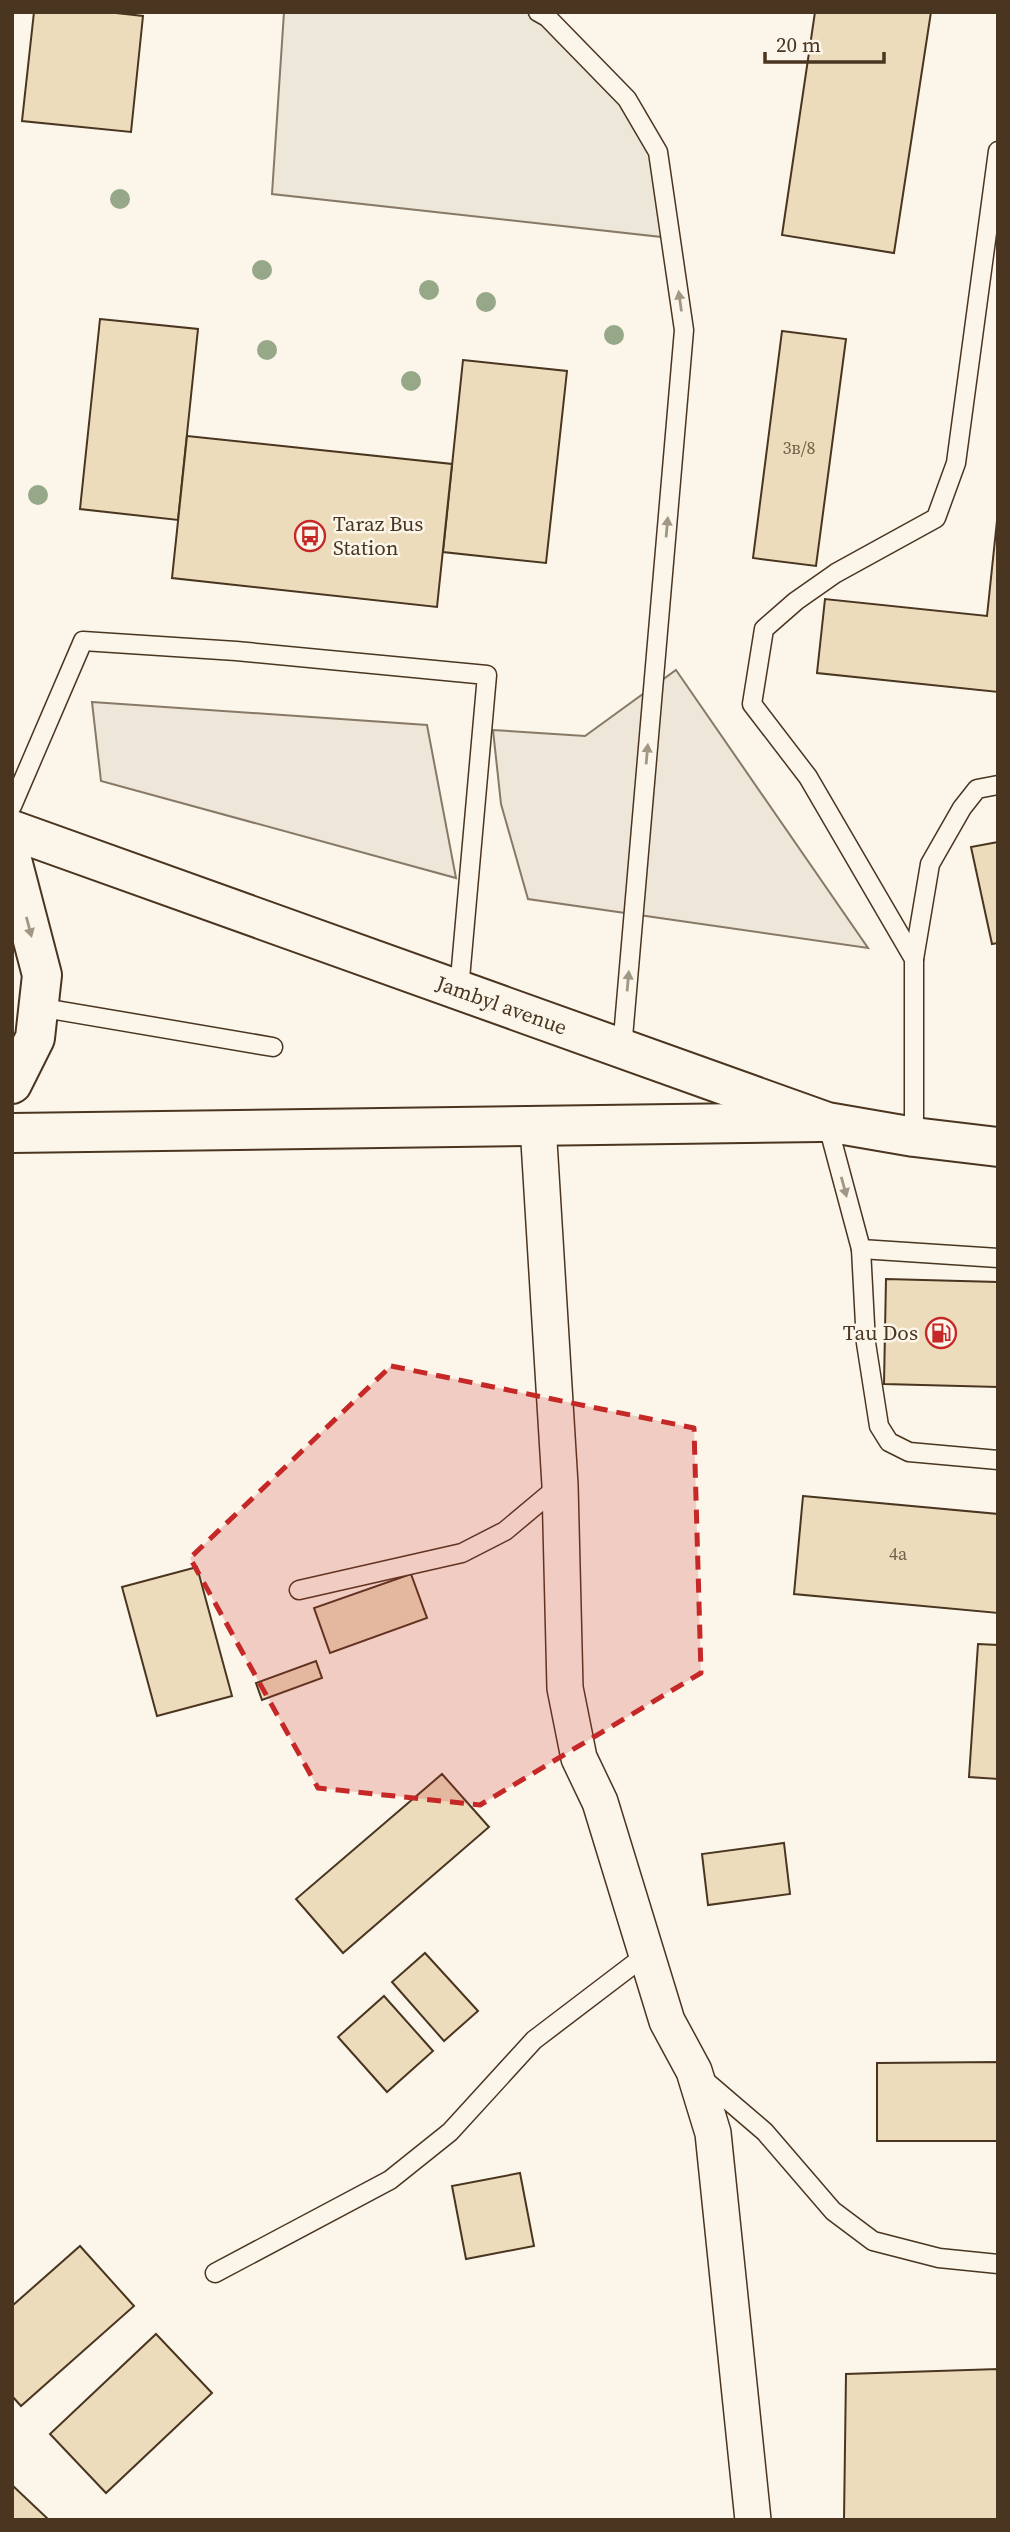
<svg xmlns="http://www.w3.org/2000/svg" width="1010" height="2532" viewBox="0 0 1010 2532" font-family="'Source Serif 4',serif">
<rect width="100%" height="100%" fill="#fbf6e9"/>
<g fill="#ede6d9" stroke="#887966" stroke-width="2">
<path d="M676 670 868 948 528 899 501 804 493 730 585 736Z"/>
<path d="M92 702 427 725 456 878 101 781Z"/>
</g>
<path fill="#ede7d9" stroke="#887966" stroke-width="2" d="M284 12H538L627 99 658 152 671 238 272 194Z"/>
<g fill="#ecdcbc" stroke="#4a3520" stroke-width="2">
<path d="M34 12H107L143 16 131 132 22 121Z"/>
<path d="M815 12H931L894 253 782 235Z"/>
<path d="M100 319 198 329 178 520 80 509Z"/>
<path d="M782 331 846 339 816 566 753 558Z"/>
<path d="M463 360 567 371 546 563 443 552Z"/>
<path d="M187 436 452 464 437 607 172 578Z"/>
<path d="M998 511V692L817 673 825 599 987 616Z"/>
<path d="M998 842V943L992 944 971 847Z"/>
<path d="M886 1279 998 1282V1387L884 1384Z"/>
<path d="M803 1496 998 1514V1613L794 1594Z"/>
<path d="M197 1567 232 1696 157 1716 122 1587Z"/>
<path d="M411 1574 427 1618 330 1653 314 1608Z"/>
<path d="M978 1644 998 1645V1779L969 1777Z"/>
<path d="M316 1661 322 1678 262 1700 256 1683Z"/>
<path d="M442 1774 489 1827 343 1953 296 1899Z"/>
<path d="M784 1843 790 1894 708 1905 702 1854Z"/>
<path d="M425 1953 478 2011 444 2041 392 1982Z"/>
<path d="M384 1996 433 2051 387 2092 338 2037Z"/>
<path d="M998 2062V2141H877V2063Z"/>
<path d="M520 2173 534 2246 466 2259 452 2186Z"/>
<path d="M80 2246 134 2306 21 2406 12 2396V2306Z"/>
<path d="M156 2334 212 2393 106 2493 50 2434Z"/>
<path d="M998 2369V2520H844L846 2374Z"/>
<path d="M12 2485 49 2520H12Z"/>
</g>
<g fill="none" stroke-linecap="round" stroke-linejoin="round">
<g stroke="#4a3520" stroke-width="21">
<g id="lane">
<path d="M538 12 547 17 627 99 658 152 684 330 622 1049"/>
<path d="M12 806 83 641 236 651 487 675 459 990"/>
<path d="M914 959 930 864 962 808 977 789 998 785"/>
<path d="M38 1007 273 1047"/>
<path d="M827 1122 861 1249 998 1258"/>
<path d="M914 1137V959L808 777 752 704 764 629 796 601 836 573 936 518 956 463 998 151"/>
<path d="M861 1249 866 1343 879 1426 889 1442 909 1452 998 1460"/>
<path d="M299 1590 462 1553 505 1531 560 1485"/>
<path d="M702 2078 765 2132 833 2211 873 2241 939 2258 998 2264"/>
<path d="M215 2273 390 2180 450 2132 534 2040 647 1954"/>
</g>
</g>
<g stroke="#4a3520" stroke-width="38">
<path id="street" d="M538 1125 560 1485 565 1688 579 1758 600 1802 667 2021 694 2071 713 2133 753 2520"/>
</g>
<g stroke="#4a3520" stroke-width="42">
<path id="secondary" d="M12 1133 821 1122"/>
</g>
<g stroke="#4a3520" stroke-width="42">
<g id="primary">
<path id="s1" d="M12 830 827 1122 914 1137 998 1147"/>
<path d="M12 860 42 975 35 1038 12 1084"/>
</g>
</g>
<use href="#lane" stroke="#fbf6e9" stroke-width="18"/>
<use href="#street" stroke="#fbf6e9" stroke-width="35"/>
<use href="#secondary" stroke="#fbf6e9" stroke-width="38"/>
<use href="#primary" stroke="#fbf6e9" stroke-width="38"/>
</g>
<g fill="#96a887">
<circle cx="120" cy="199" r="10"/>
<circle cx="262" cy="270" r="10"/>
<circle cx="429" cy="290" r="10"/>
<circle cx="486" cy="302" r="10"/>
<circle cx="614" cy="335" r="10"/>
<circle cx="267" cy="350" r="10"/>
<circle cx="411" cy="381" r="10"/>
<circle cx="38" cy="495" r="10"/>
</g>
<defs><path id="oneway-solid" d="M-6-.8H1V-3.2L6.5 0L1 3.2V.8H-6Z" transform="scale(1.75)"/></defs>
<g fill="#a29684">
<use href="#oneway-solid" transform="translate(680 301) rotate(-98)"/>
<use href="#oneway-solid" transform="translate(667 527) rotate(-85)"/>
<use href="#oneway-solid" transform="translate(647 754) rotate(-85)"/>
<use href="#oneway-solid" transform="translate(29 927) rotate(75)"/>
<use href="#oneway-solid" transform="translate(628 981) rotate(-85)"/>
<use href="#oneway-solid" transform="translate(844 1187) rotate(75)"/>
</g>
<path fill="#c62828" fill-opacity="0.2" stroke="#c62828" stroke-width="5" stroke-dasharray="14 9" stroke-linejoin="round" d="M391 1366 694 1428 701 1673 480 1805 318 1788 190 1558Z"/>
<defs>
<g id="bus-ring" transform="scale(1.575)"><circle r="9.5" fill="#fbf6e9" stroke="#c62828" stroke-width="1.5"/><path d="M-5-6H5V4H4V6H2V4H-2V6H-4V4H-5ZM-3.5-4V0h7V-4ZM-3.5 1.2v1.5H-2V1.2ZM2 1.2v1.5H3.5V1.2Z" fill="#c62828"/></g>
<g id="fuel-ring" transform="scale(1.575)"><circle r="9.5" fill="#fbf6e9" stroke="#c62828" stroke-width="1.5"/><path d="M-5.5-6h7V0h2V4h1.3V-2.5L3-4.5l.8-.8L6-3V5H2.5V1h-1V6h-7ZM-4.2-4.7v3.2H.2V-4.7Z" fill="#c62828"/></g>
</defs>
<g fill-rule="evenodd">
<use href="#bus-ring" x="310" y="536"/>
<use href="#fuel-ring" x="941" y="1333"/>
</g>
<g text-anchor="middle" stroke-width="5" stroke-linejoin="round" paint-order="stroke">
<g font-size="18" fill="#725f47">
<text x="799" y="454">3в/8</text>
<text x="898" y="1560">4а</text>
</g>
<g font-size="21" fill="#4a3520" stroke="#fbf6e9" text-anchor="start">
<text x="333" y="531">Taraz Bus<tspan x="333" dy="24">Station</tspan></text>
<text x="918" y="1340" text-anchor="end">Tau Dos</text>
</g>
<g font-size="21" fill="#4a3520" stroke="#fbf6e9">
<text dy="7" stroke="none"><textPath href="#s1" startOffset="520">Jambyl avenue</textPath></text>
</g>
</g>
<rect width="1010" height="2532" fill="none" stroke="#4a3520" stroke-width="28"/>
<path d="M765 52v10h119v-10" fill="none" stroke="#4a3520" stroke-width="3.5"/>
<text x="776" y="52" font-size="21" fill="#4a3520" stroke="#fbf6e9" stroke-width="5" paint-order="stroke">20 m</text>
</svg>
